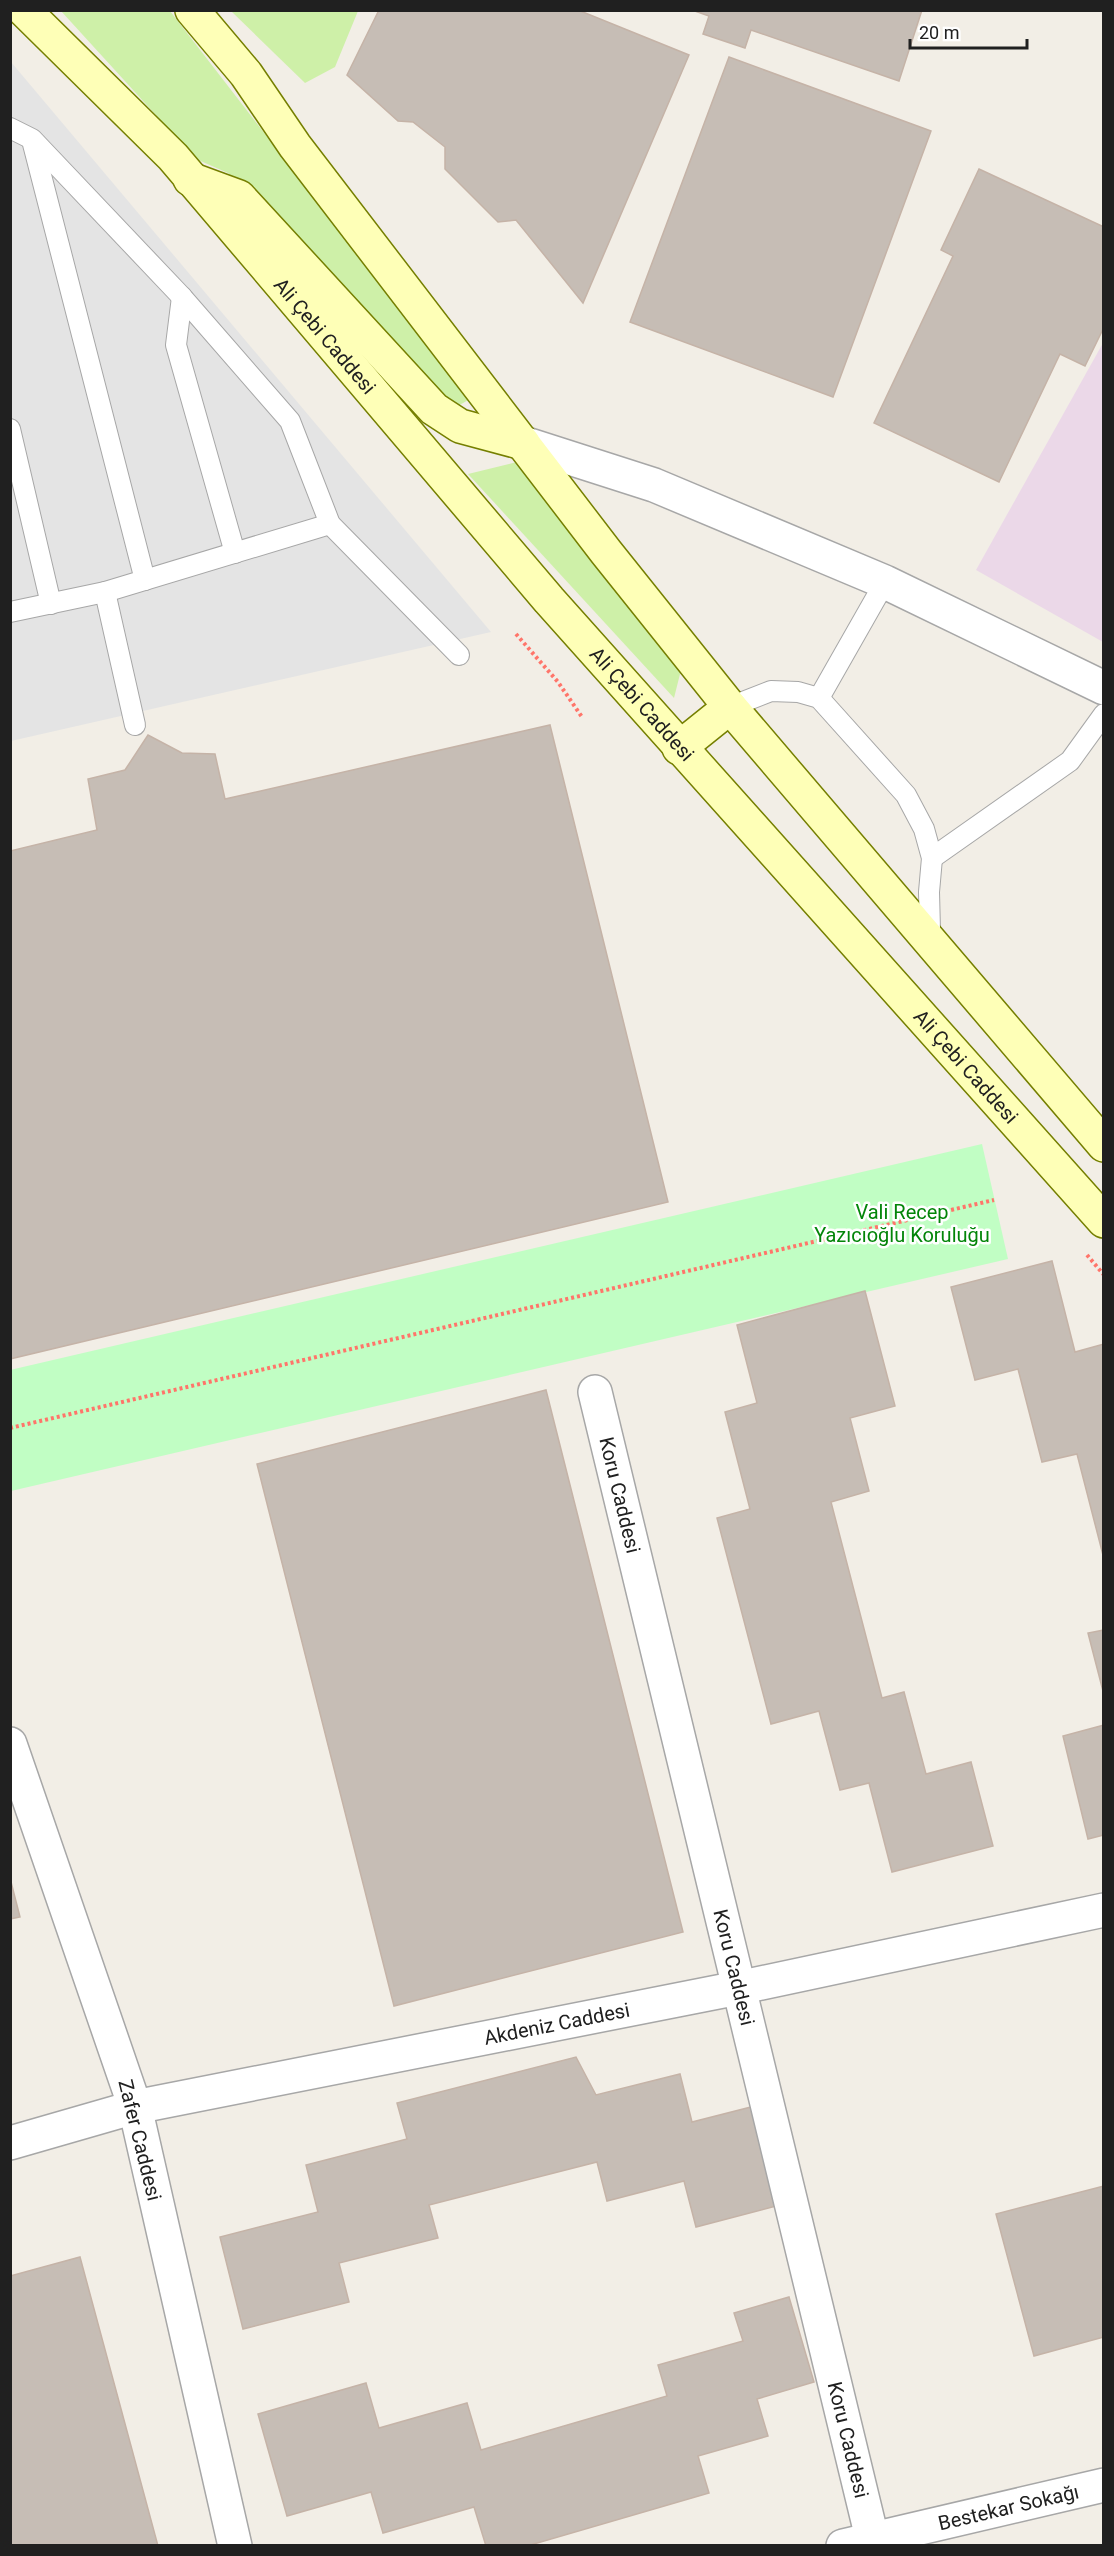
<svg xmlns="http://www.w3.org/2000/svg" width="1114" height="2556" viewBox="0 0 1114 2556" font-family="Roboto,sans-serif">
<rect width="100%" height="100%" fill="#f2eee6"/>
<path fill="#ebd8e8" d="M1103 343V642L976 570Z"/>
<g fill="#cef0a8">
<path d="M61 11H170L470 399 444 414 228 173 196 159Z"/>
<path d="M231 11H358L335 67 305 83Z"/>
<path d="M517 462 681 670 674 698 468 474Z"/>
</g>
<path fill="#c1fec4" d="M982 1144 1008 1259 11 1491 10 1370Z"/>
<path fill="#e4e4e4" d="M11 62 491 632 11 741Z"/>
<g fill="#c6bdb5" stroke="#c5b3a7" stroke-width="1.5">
<path d="M379 10H578L689 55 583 303 516 220 498 222 445 169V147L413 122 398 121 347 75Z"/>
<path d="M692 10H922L899 81 751 30 745 48 703 34 709 16Z"/>
<path d="M729 57 931 131 833 397 630 322Z"/>
<path d="M979 169 1104 227V327L1085 366 1060 354 999 482 874 423 953 256 941 250Z"/>
<path d="M550 725 668 1202 10 1359V851L97 830 88 779 125 770 148 735 182 753 215 754 225 799Z"/>
<path d="M1052 1261 1075 1352 1104 1344V1559L1077 1454 1042 1462 1018 1369 975 1380 951 1287Z"/>
<path d="M865 1291 895 1406 850 1418 869 1491 831 1502 882 1698 904 1692 926 1774 971 1762 993 1846 892 1872 869 1783 840 1790 819 1711 771 1724 717 1518 750 1509 725 1412 757 1403 737 1325Z"/>
<path d="M546 1390 683 1932 394 2006 257 1464Z"/>
<path d="M1104 1630V1695L1088 1633Z"/>
<path d="M1104 1725V1835L1088 1839 1063 1736Z"/>
<path d="M10 1878 20 1917 10 1919Z"/>
<path d="M576 2057 596 2095 680 2074 692 2122 755 2106 780 2205 696 2227 684 2181 607 2201 597 2162 429 2205 438 2238 339 2263 349 2302 243 2329 220 2237 318 2212 306 2165 407 2139 397 2103Z"/>
<path d="M1104 2186V2337L1034 2356 996 2214Z"/>
<path d="M80 2257 158 2546H12L10 2541V2276Z"/>
<path d="M789 2297 814 2382 757 2399 768 2436 698 2456 709 2493 527 2546H486L474 2507 383 2533 371 2492 287 2516 258 2414 366 2383 379 2428 467 2403 481 2450 667 2396 658 2365 743 2341 734 2313Z"/>
</g>
<g fill="none" stroke-linecap="round" stroke-linejoin="round">
<g stroke="#a7a7a7" stroke-width="22">
<g id="service">
<path d="M10 128 32 139 182 297 290 421 330 524 459 655"/>
<path d="M33 144 145 580"/>
<path d="M182 297 176 345 235 553"/>
<path d="M10 429 51 604"/>
<path d="M105 592 135 725"/>
<path d="M10 612 105 592 330 524"/>
<path d="M819 698 885 582"/>
<path d="M730 707 771 691 798 692 819 698 906 795 924 829 932 858 929 892 930 930 934 942"/>
<path d="M932 858 1070 761 1104 714"/>
</g>
</g>
<g stroke="#a7a7a7" stroke-width="36">
<g id="minor">
<path id="s1" d="M595 1392 874 2546"/>
<path d="M10 1744 135 2107"/>
<path id="s2" d="M10 2143 135 2107 738 1988 1104 1910"/>
<path id="s3" d="M843 2546 1104 2485"/>
</g>
</g>
<g stroke="#a7a7a7" stroke-width="36">
<g id="tertiary">
<path d="M523 443 654 485 885 582 1104 688"/>
<path d="M135 2107 235 2546"/>
</g>
</g>
<g stroke="#757f00" stroke-width="36">
<g id="secondary">
<path id="s4" d="M24 10 173 157 549 600 1104 1221"/>
<path d="M192 10 246 74 295 146 606 552 730 707 1104 1145"/>
<path d="M190 179 239 197 434 409 460 426 523 443"/>
<path d="M679 748 730 707"/>
</g>
</g>
<g stroke="#ff756a" stroke-width="4" stroke-dasharray="3 3" stroke-linecap="butt">
<path d="M516 634 558 682 582 717"/>
<path d="M1087 1255 1104 1275"/>
<path d="M10 1428 994 1200"/>
</g>
<use href="#service" stroke="#fff" stroke-width="20"/>
<use href="#minor" stroke="#fff" stroke-width="33"/>
<use href="#tertiary" stroke="#fff" stroke-width="33"/>
<use href="#secondary" stroke="#feffb7" stroke-width="33"/>
</g>
<g text-anchor="middle" stroke-width="5" stroke-linejoin="round" paint-order="stroke">
<g font-size="20" fill="#202020" stroke="#fff">
<text dy="7" stroke="none"><textPath href="#s4" startOffset="444">Ali Çebi Caddesi</textPath></text>
<text dy="7" stroke="none"><textPath href="#s4" startOffset="930">Ali Çebi Caddesi</textPath></text>
<text dy="7" stroke="none"><textPath href="#s4" startOffset="1416">Ali Çebi Caddesi</textPath></text>
<text dy="7" stroke="none"><textPath href="#s1" startOffset="106">Koru Caddesi</textPath></text>
<text dy="7" stroke="none"><textPath href="#s1" startOffset="592">Koru Caddesi</textPath></text>
<text dy="7" stroke="none"><textPath href="#s2" startOffset="560">Akdeniz Caddesi</textPath></text>
<text transform="translate(140 2140) rotate(76)" y="7">Zafer Caddesi</text>
<text dy="7" stroke="none"><textPath href="#s1" startOffset="1078">Koru Caddesi</textPath></text>
<text dy="7" stroke="none"><textPath href="#s3" startOffset="170">Bestekar Sokağı</textPath></text>
</g>
<g font-size="20" fill="#038509" stroke="#fff">
<text x="902" y="1219">Vali Recep<tspan x="902" dy="23">Yazıcıoğlu Koruluğu</tspan></text>
</g>
</g>
<rect width="1114" height="2556" fill="none" stroke="#202020" stroke-width="24"/>
<path d="M910 39v9h117v-9" fill="none" stroke="#202020" stroke-width="3"/>
<text x="919" y="39" font-size="18" fill="#202020" stroke="#ffffff" stroke-width="4.5" paint-order="stroke">20 m</text>
</svg>
